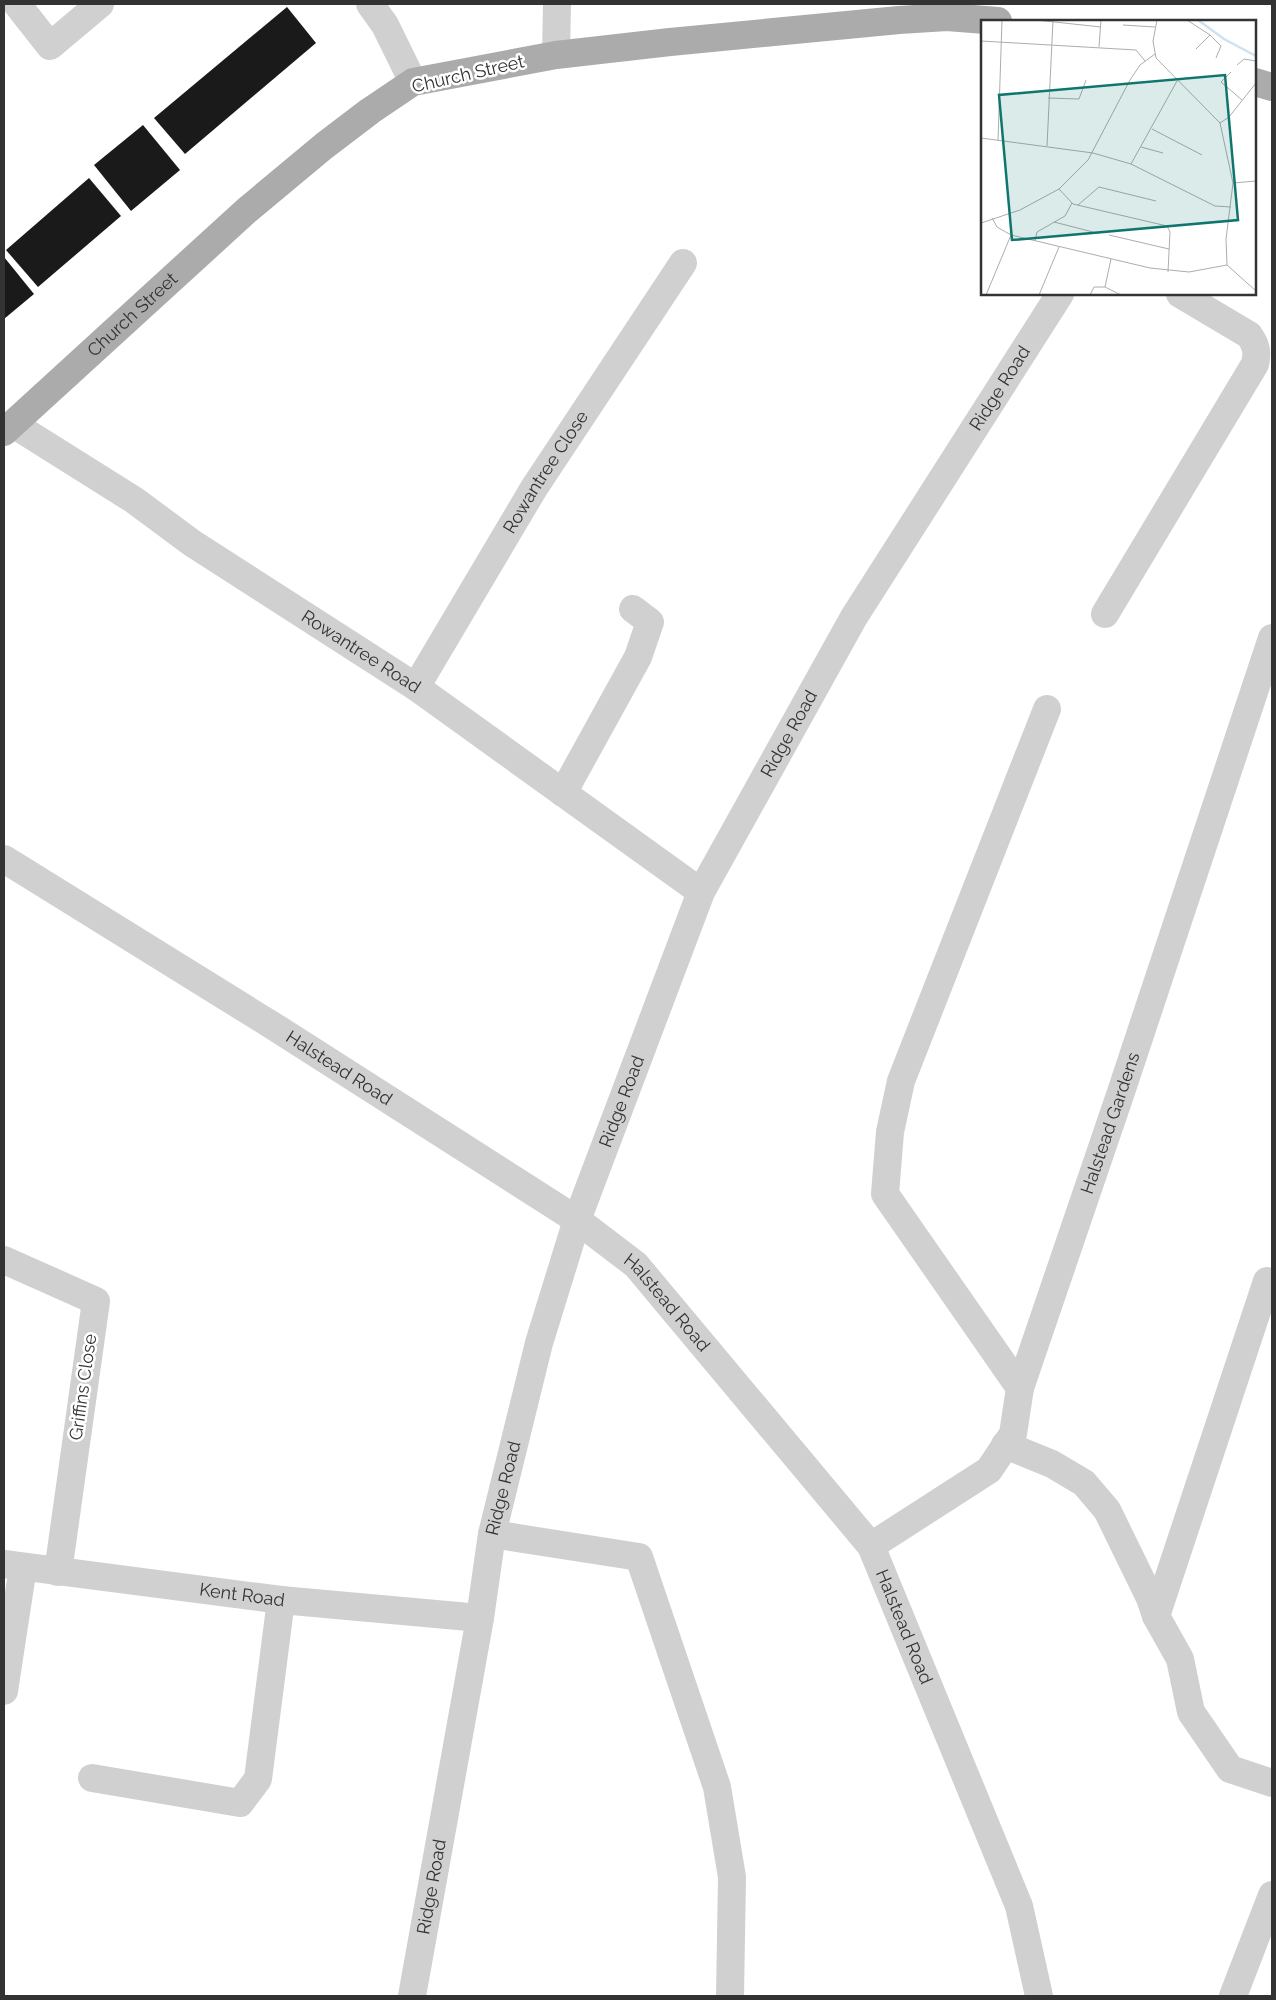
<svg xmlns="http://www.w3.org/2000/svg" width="1276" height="2000" viewBox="0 0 1276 2000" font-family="Raleway,sans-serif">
<rect width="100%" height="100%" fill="#fff"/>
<g fill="#1a1a1a">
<path d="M287 7 316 43 185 154 154 118Z"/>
<path d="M143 125 180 170 131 211 94 165Z"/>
<path d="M89 178 121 216 38 287 6 250Z"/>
<path d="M4 257 34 294 4 319Z"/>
</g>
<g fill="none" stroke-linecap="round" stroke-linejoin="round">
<g stroke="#d0d0d0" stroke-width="28">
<path d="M17 4 50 46 100 4"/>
<path d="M370 4 385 25 413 82"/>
<path d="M556 55 557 4"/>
<path id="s1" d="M13 424 134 500 192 543 416 687 701 892"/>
<path d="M1105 614 1255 364C1258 352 1256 345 1249 335L1180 294"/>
<path id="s2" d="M416 687 534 488 683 263"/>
<path d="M563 793 638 657 650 622 633 609"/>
<path id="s3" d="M4 859 278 1029 577 1220 636 1265 871 1546 1019 1906 1039 1996"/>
<path d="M4 1260 96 1301 58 1572"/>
<path d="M1020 1388 885 1194 890 1132 901 1081 1047 709"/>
<path d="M1005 1445 1052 1464 1084 1483 1107 1510 1150 1598 1156 1616 1180 1659 1191 1712 1230 1769 1272 1783"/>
<path d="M492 1534 639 1557 717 1787 732 1877 730 1996"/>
<path id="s4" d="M871 1546 989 1470 1013 1434 1020 1388 1120 1095 1272 638"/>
<path id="s5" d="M4 1564 281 1600 480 1618"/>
<path d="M1156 1616 1267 1281"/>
<path d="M4 1691 23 1567"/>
<path d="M92 1778 240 1803 258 1779 281 1600"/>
<path id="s6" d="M412 1996 480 1618 492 1534 539 1343 577 1220 701 892 854 617 1060 294"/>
<path d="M1233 1996 1272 1895"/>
</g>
<g stroke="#ababab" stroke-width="28">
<path d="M1255 82 1272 87"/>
<path id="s7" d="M4 432 246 211 324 146 370 111 413 82 556 55 670 42 899 20 947 17 998 21"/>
</g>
</g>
<g text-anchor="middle" stroke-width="5" stroke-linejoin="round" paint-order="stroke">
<g font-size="18" fill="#333" stroke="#fff">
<text transform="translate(468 74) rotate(-13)" y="6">Church Street</text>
<text dy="6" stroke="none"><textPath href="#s7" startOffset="174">Church Street</textPath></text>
<text dy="6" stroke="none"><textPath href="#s6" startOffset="1731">Ridge Road</textPath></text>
<text dy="6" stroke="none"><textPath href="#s2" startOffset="251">Rowantree Close</textPath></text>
<text dy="6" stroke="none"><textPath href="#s1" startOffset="416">Rowantree Road</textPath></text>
<text dy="6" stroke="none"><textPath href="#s6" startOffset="1326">Ridge Road</textPath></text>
<text dy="6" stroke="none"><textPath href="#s3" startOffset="395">Halstead Road</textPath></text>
<text dy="6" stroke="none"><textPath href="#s6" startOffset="921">Ridge Road</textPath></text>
<text dy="6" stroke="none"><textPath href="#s4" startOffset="510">Halstead Gardens</textPath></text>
<text dy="6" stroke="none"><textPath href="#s3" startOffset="800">Halstead Road</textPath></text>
<text transform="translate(83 1387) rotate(-82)" y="6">Griffins Close</text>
<text dy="6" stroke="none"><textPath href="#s6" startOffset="516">Ridge Road</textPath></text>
<text dy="6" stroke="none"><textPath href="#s5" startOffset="240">Kent Road</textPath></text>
<text dy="6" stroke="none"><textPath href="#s3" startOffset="1205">Halstead Road</textPath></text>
<text dy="6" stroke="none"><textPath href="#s6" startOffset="111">Ridge Road</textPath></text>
</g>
</g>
<g transform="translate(981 20)">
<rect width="275" height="275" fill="#fff"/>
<path fill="none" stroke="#cfe2ee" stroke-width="2.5" d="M217 0 243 19 275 36"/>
<path fill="none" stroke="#adadad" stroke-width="1" d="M55 0 120 7M176 0 172 21 175 38 239 103 252 163 245 219 246 245 275 271M206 0 229 15 215 29M142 5 174 7M229 15 240 26 235 38M0 21 155 30 164 41M118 27 120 0M256 45 263 39 275 41M250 52 240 62 261 80M67 78 98 79 105 60M239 103 248 97 275 63M171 109 221 135M0 118 112 133 150 144 234 186 250 187M17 121 21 0M66 126 72 0M160 127 182 133M150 144 196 61M252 163 275 161M78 169 92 184 186 206 189 212 187 252M97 185 118 167 175 181M11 198 16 207 30 215 169 248 208 252 246 245M73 202 112 212M0 203 39 190 78 169 107 140 149 60 159 45 174 34M128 215 188 229M54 221 56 212 84 196 91 183M124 267 130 239M5 275 30 215M58 275 78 227M109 275 113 267H124L140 275"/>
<path fill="#0f766e" fill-opacity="0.15" stroke="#0f766e" stroke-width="2.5" d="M244 55 257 200 31 220 18 75Z"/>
<rect width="275" height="275" fill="none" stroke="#333" stroke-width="2.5"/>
</g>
<rect width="1276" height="2000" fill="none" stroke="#333333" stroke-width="10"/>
</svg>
